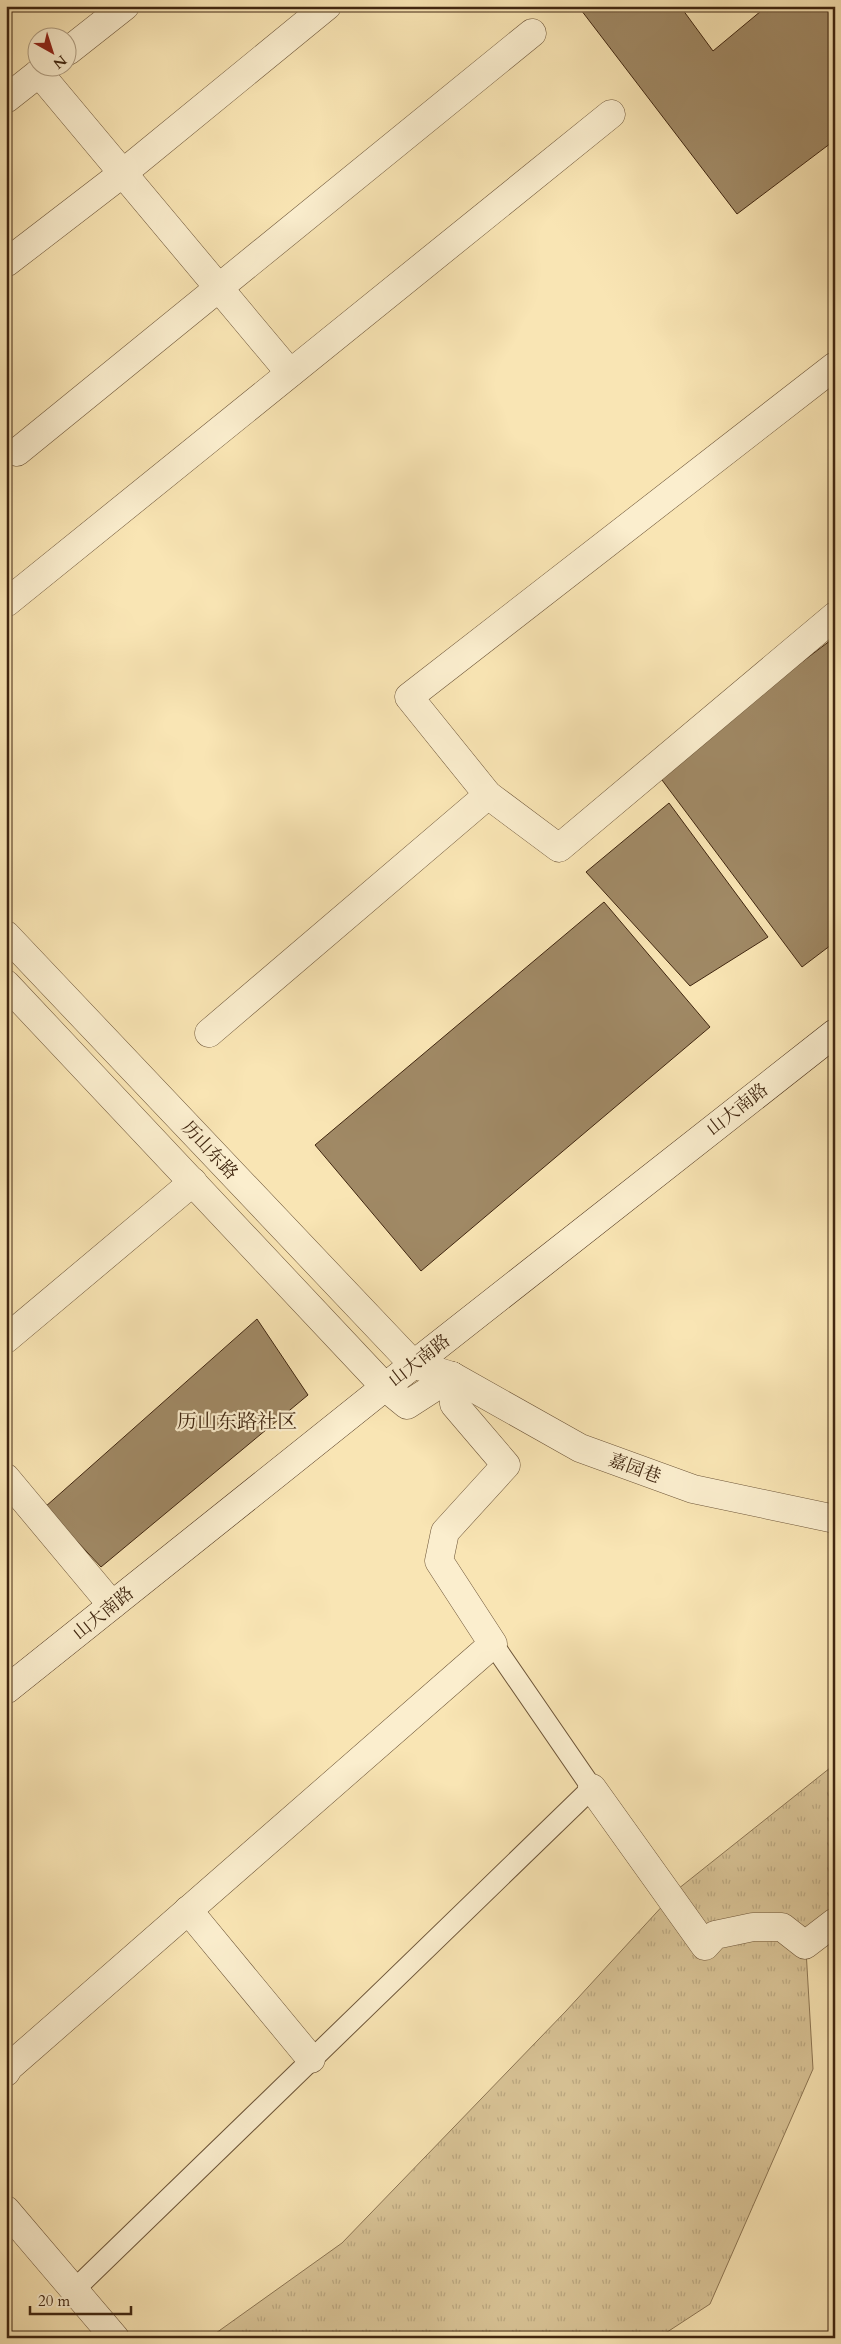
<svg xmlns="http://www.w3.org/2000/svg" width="841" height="2344" viewBox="0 0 841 2344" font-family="Cardo,'Noto Serif SC',serif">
<defs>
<pattern id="grass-tufts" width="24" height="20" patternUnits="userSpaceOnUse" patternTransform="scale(1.25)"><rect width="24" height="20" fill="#dac598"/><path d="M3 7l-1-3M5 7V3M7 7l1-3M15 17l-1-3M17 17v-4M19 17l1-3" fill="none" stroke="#bca982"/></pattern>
</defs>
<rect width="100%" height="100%" fill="#f9e5b4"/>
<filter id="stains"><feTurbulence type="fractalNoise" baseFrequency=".004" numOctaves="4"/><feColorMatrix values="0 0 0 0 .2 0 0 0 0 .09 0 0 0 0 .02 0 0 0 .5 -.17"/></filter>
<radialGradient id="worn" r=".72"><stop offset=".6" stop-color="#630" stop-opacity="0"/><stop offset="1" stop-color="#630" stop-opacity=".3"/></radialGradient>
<path fill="url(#grass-tufts)" stroke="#8d7654" d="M835 1764V1926L806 1950 813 2069 710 2304 658 2338H209L342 2243 566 2011 678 1889Z"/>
<g fill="#a08965" stroke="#402610">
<path d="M578 6H680L713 51 767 6H835V140L737 214Z"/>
<path d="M835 637V942L802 967 656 772Z"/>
<path d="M669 803 768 937 690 986 586 872Z"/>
<path d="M604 902 710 1027 421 1271 315 1145Z"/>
<path d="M257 1319 308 1395 101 1567 45 1507Z"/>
</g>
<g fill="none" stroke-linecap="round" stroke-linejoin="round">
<g stroke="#6e5639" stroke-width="22">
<path id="service" d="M74 2290 592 1788 493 1644"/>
</g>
<g stroke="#6e5639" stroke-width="29">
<g id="minor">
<path d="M68 51 125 6"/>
<path d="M46 68 39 73 290 373"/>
<path d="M6 99 39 73"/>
<path d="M6 263 123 173 327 6"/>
<path d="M835 366 409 697 488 795 559 848 835 616"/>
<path d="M17 452 532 33"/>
<path d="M6 603 611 114"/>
<path d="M209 1033 488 795"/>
<path d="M6 1339 193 1182"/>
<path d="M413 1364 452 1376 580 1448 693 1489 835 1519"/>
<path d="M385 1387 407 1405 452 1376"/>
<path d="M6 1478 112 1605"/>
<path d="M592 1788 705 1946 715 1935 753 1927H782L805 1945 835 1922"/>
<path d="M188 1910 311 2059"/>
<path d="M6 2072 9 2067 493 1644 439 1561 445 1532 506 1465 454 1404 452 1376"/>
<path d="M6 2210 115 2338"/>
</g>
</g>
<g stroke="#6e5639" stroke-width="29">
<g id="tertiary">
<path d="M6 935 413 1364"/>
<path d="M6 984 385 1387"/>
</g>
</g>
<g stroke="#402610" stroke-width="29">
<path id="secondary" d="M6 1690 385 1387 835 1033"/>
</g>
<use href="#service" stroke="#fbeece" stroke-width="20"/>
<use href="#minor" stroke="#fbeece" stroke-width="28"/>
<use href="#tertiary" stroke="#fbeece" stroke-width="28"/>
<use href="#secondary" stroke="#fbeece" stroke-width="28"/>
</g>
<g text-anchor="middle" stroke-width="4.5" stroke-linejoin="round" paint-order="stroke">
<g font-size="18" fill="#402610" stroke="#fbeece">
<text transform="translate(737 1109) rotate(-38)" y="6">山大南路</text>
<text transform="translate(210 1150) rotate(47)" y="6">历山东路</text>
<text transform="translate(419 1360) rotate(-38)" y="6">山大南路</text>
<text transform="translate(635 1468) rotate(20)" y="6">嘉园巷</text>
<text transform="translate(103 1613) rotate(-39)" y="6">山大南路</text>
</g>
<g font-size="20" fill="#402610" stroke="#fbeece">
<text x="237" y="1428">历山东路社区</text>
</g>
</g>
<rect width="841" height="2344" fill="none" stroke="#f9e5b4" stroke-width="25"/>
<rect x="8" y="8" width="826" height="2329" fill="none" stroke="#402610" stroke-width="2.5"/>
<rect x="12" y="12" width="816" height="2319" fill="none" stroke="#402610"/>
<g transform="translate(52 52) rotate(141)"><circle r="24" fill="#fbeece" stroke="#b09e82"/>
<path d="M0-4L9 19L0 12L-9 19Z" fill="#8f2418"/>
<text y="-8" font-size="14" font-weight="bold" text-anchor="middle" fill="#402610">N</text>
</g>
<path d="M30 2306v8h101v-8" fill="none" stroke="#402610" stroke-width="2.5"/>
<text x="38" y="2306" font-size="15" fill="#402610" stroke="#fbeece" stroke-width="4" paint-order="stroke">20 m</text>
<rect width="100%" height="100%" filter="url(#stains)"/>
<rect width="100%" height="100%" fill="url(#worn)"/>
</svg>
